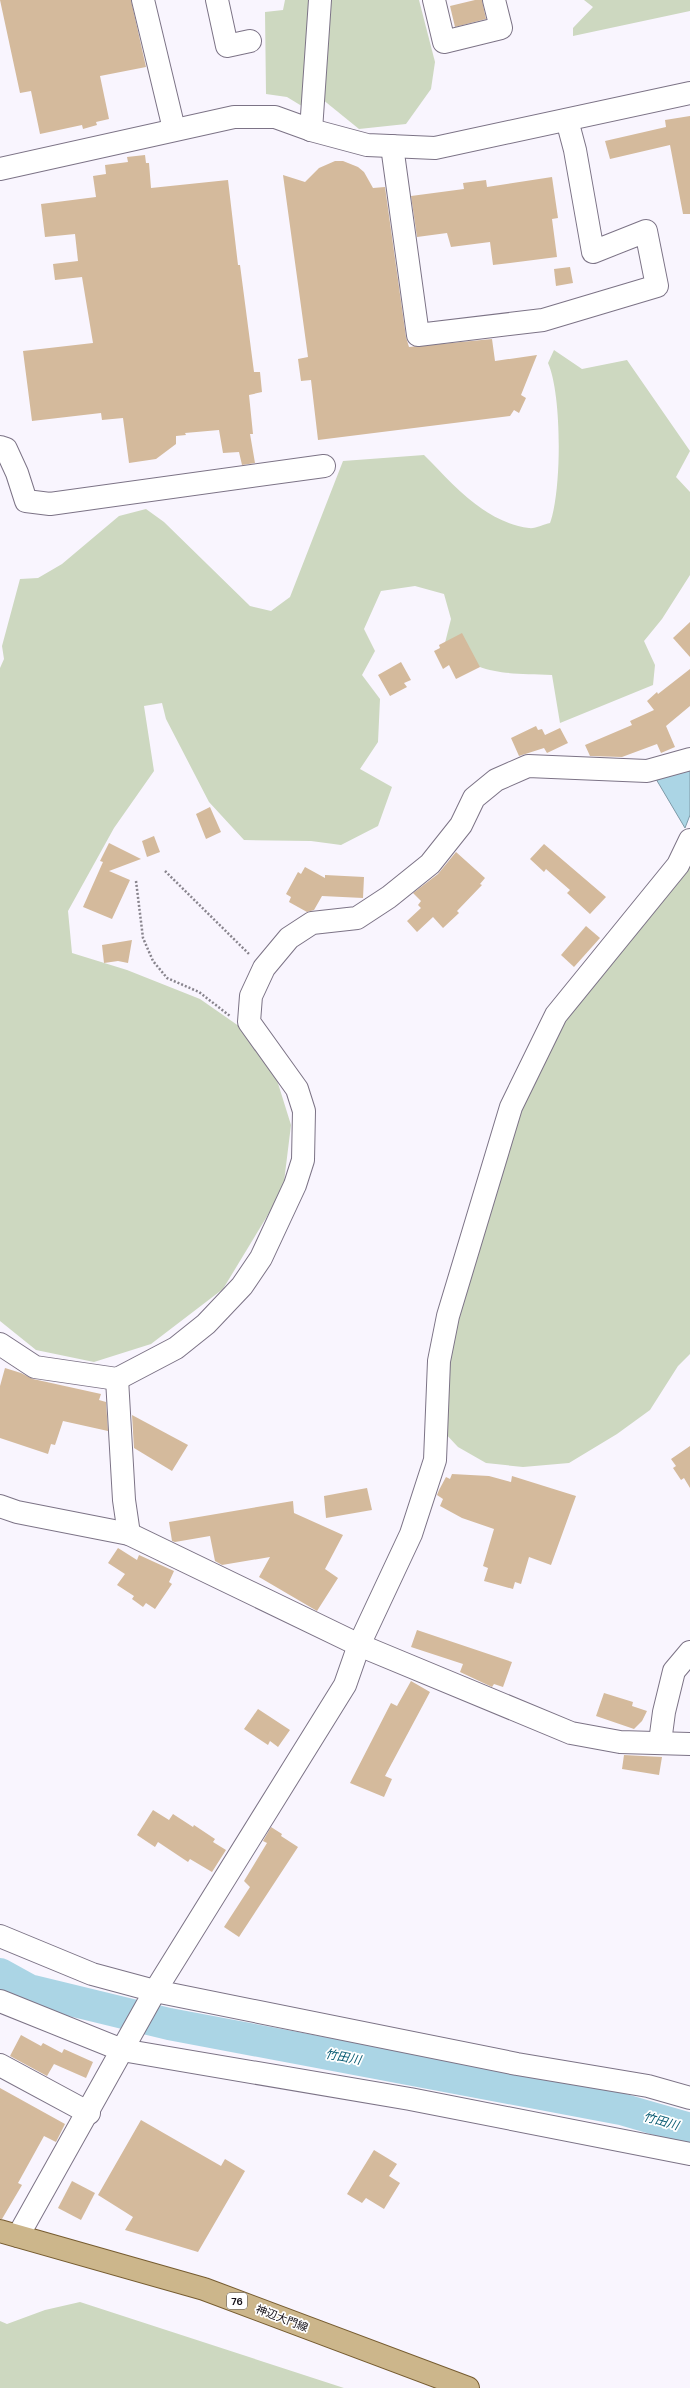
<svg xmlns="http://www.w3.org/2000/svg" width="690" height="2388" viewBox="0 0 690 2388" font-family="'DM Sans','Noto Sans JP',sans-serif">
<rect width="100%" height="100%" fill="#f9f5fe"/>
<g fill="#cdd8c0">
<path d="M285 0H311L305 108 287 97 266 94 265 12 283 10Z"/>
<path d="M328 0H419L435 62 431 89 406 124 359 129 322 99Z"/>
<path d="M584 0H690V11L573 36V28L593 7Z"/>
<path d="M554 350 582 369 627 360 690 451 676 477 690 492V575L662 619 644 641 655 665 653 685 560 723 552 675C506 673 483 676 444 647L451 619 444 594 415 586 381 591 364 629 375 651 362 675 380 699 378 742 360 769 392 787 378 826 341 845 311 841 244 840 209 802 166 719 162 703 144 706 154 771 114 828 68 911 72 953 127 970 200 999 246 1031 272 1064 291 1125 283 1190 223 1289 151 1344 94 1362 36 1350 0 1321V668L4 659 2 646 20 579 38 578 62 564 119 516 146 509 164 522 250 606 271 611 290 597 343 461 424 455C454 485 484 522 529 528 535 529 544 524 550 523 562 490 562 394 548 363Z"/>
<path d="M690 850V1354L678 1366 650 1410 617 1434 569 1463 523 1467 486 1463 458 1447 443 1431 451 1315 514 1118 569 1014Z"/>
<path d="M80 2302 344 2388H0V2321L7 2324 45 2310Z"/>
</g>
<path fill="#abd5e5" stroke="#7e9aa8" d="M690 767V815L685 828 656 779Z"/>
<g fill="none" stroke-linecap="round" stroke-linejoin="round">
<path stroke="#abd5e5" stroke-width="32" d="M0 1974 29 1990 169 2024 621 2109 690 2129"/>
</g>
<g fill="#d4ba9c">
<path d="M0 0H131L146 67 100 76 109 119 96 122 97 125 83 129 82 125 40 134 31 91 20 93Z"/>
<path d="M475 0H482L486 19 455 27 450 6Z"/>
<path d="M690 116V214H683L670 145 610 159 605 141 666 127 665 120Z"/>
<path d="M145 155 146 163H149L151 188 228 180 238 265H240L254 372H260L262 392 249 395 253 434H250L255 463 242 465 239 452 223 453 219 430 185 433 186 435 176 436V444L156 459 129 463 123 418 102 420 101 413 32 421 23 351 93 343 82 277 55 280 53 264 78 261 75 234 45 237 41 204 96 197 93 176 106 174 105 165 128 162 127 157Z"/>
<path d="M335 161H343L358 167 364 172 373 188 385 187 406 337 409 347 492 339 495 361 537 355 521 395 526 398 519 413 514 410 510 416 318 440 311 380 301 381 298 359 308 357 283 175 305 182 319 168Z"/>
<path d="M552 177 558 218 552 219 557 257 493 265 490 242 451 247 447 233 417 237 411 196 464 189 463 183 486 180 487 187Z"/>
<path d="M570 267 573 283 556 286 554 269Z"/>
<path d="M690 622V657L673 638Z"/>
<path d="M462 633 480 667 456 679 449 665 443 669 434 651 440 648 439 645Z"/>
<path d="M401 662 411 680 404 683 407 687 390 696 378 675Z"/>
<path d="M690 669V706L666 726 675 747 661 753 657 744 622 757 590 756 585 745 632 725 630 721 654 710 647 701 657 692 658 694Z"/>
<path d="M536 726 538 730 542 729 545 735 560 728 568 743 547 753 544 748 519 756 511 738Z"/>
<path d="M210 807 221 832 206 839 196 814Z"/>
<path d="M154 836 160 852 147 857 142 841Z"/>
<path d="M109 843 141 859 109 871 130 880 112 919 83 907 103 862 100 861Z"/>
<path d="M544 844 606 897 590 914 567 893 570 890 546 869 544 872 530 859Z"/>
<path d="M456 852 485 878 480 884 482 885 457 911 459 913 443 928 433 917 417 932 407 921 421 908 418 905 421 901 413 893 438 874Z"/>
<path d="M305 867 325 878V875L364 877 363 898 322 896 314 910 307 912 289 902 291 897 286 894 298 872 301 874Z"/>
<path d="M586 926 600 938 574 967 561 955Z"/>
<path d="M132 940 128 963 118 961 104 963 102 945Z"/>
<path d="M5 1368 21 1373 33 1379 101 1394 99 1400 106 1402 108 1431 63 1421 55 1445 51 1444 48 1454 0 1438V1386Z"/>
<path d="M132 1415 188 1445 172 1471 134 1448Z"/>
<path d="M690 1446V1488L684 1478 681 1480 673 1468 676 1466 671 1459Z"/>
<path d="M452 1474 489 1476 511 1482 512 1476 576 1496 551 1565 529 1557 521 1584 515 1582 513 1589 484 1581 488 1568 483 1566 494 1529 462 1518 440 1506 443 1499 437 1495 439 1490 446 1477 450 1479Z"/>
<path d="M367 1488 372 1510 326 1518 324 1496Z"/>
<path d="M293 1501 294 1513 343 1535 325 1569 338 1578 317 1611 259 1577 270 1557 222 1565 215 1561 210 1536 175 1542 172 1541 169 1522Z"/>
<path d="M118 1548 137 1560 139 1555 174 1571 169 1582 172 1584 155 1609 146 1603 143 1607 132 1599 134 1596 117 1585 125 1574 108 1563Z"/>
<path d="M417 1630 512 1662 503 1687 494 1684 492 1687 460 1672 463 1664 411 1647Z"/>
<path d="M411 1681 430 1692 385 1776 392 1779 384 1797 350 1783 391 1703 397 1706Z"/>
<path d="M604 1693 633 1702 632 1706 647 1711 642 1721 634 1729 596 1716Z"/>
<path d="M258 1709 290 1730 278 1747 270 1741 268 1745 244 1729Z"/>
<path d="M624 1755 662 1757 659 1775 622 1769Z"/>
<path d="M153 1810 169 1820 173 1814 193 1827 194 1825 215 1839 213 1842 226 1850 212 1872 190 1859 188 1862 158 1842 155 1847 137 1835Z"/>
<path d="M271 1827 282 1834 281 1836 298 1847 239 1937 224 1927 250 1887 244 1881 267 1843 263 1841Z"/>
<path d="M21 2035 41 2046 43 2043 62 2053 64 2049 93 2062 86 2078 54 2064 47 2076 10 2056Z"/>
<path d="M0 2088 65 2124 56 2142 44 2136 18 2183 22 2185 2 2219H0Z"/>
<path d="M141 2120 221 2166 225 2159 245 2171 198 2252 125 2230 133 2217 98 2195Z"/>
<path d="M374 2150 397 2164 389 2176 400 2183 384 2209 366 2198 362 2203 347 2194Z"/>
<path d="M72 2181 95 2193 81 2220 58 2208Z"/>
</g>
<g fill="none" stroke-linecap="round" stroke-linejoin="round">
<g stroke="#7c7386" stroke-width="24">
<g id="minor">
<path d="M143 0 174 129"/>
<path d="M217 0 227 46 250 41"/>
<path d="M434 0 444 42 501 28 494 0"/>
<path d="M311 130 320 0"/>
<path d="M392 146 418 335 543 320 657 286 646 231 593 252 575 150 567 120"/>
<path d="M0 169 234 117H275L311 130 367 145 435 148 690 93"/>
<path d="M0 447 6 449 17 473 26 501 50 504 324 466"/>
<path d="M0 1344 35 1367 117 1379 176 1348 206 1324 242 1286 261 1258 295 1185 303 1160 304 1111 297 1089 249 1022 251 996 264 968 289 938 312 923 357 918 389 897 430 864 461 825 474 798 496 780 528 766 647 771 690 759"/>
<path d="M117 1379 124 1500 129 1534"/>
<path d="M0 1506 17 1512 129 1534 359 1645 571 1733 620 1742 690 1744"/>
<path d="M660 1742 664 1712 674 1671 690 1652"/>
<path d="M0 1936 92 1974 155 1991 517 2064 648 2086 690 2098"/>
<path d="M0 2001 122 2050 410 2099 690 2154"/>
<path d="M0 2065 89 2113"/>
<path d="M18 2236 155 1991 345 1685 359 1645 411 1534 435 1460 439 1361 448 1316 511 1107 556 1015 678 865 690 840"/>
</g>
</g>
<g stroke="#765c30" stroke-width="24">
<path id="major" d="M0 2231 204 2289 468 2388"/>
</g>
<g stroke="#88848d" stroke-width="2.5" stroke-dasharray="2 2" stroke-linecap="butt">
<path d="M165 871 250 955"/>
<path d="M136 881 143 938 153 961 167 978 199 992 230 1016"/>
</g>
<use href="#minor" stroke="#fff" stroke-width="22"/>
<use href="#major" stroke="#ccb68b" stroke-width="22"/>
</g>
<g text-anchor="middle" stroke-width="3.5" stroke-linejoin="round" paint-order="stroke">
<rect fill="#fff" stroke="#5a585d" stroke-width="1" x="227" y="2293" width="20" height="16" rx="3"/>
<g font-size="10" font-weight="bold" fill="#141018">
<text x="237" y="2305">76</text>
</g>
<g font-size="11" fill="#141018" stroke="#fff">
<text transform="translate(282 2318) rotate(21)" y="4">神辺大門線</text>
</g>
<g font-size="12" font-style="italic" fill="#0a5c73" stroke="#fff">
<text transform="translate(343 2057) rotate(11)" y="4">竹田川</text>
<text transform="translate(661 2121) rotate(16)" y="4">竹田川</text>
</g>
</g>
</svg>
